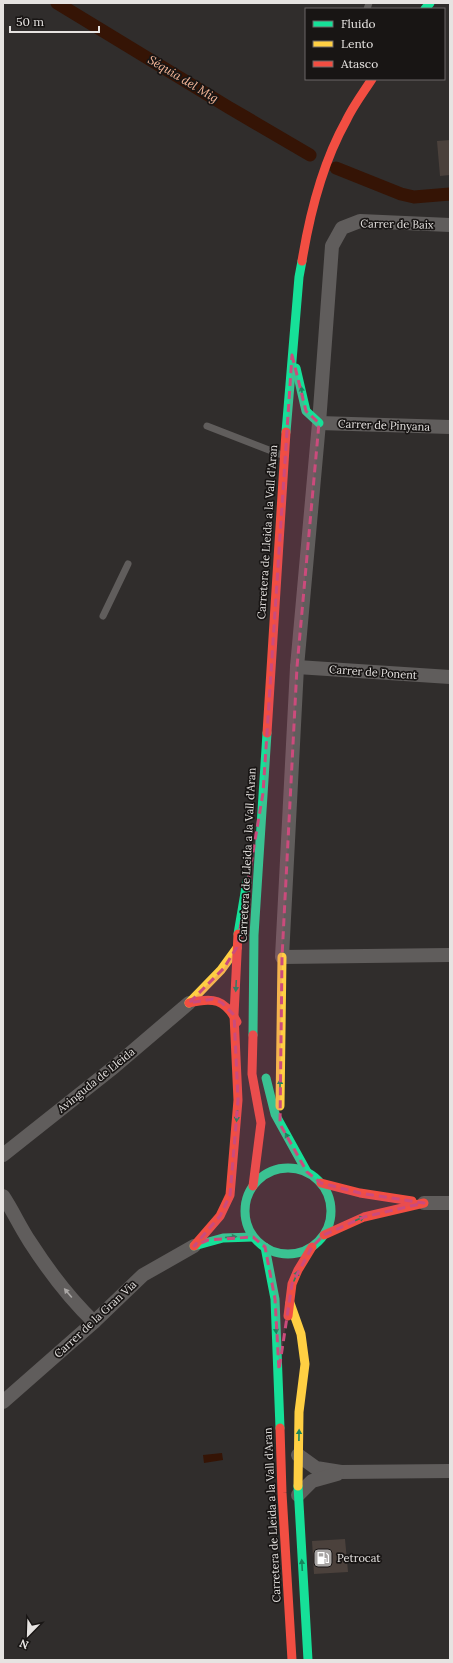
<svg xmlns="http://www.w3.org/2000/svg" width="453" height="1663" viewBox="0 0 453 1663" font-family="Lora,serif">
<rect width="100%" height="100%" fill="#302d2c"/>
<path fill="#351405" d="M222 1453 223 1460 204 1463 203 1455Z"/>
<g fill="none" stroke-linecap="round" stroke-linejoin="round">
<g stroke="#351405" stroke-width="13">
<path d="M57 3 228 107 310 155"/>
<path d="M336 168 401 194 414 197 450 194"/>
</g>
</g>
<g fill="#4b413c">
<path d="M450 140V175L440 176 437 141Z"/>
<path d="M345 1539 348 1572 314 1574 312 1541Z"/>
</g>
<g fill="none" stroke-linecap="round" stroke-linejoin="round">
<g stroke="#605d5c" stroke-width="7">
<path d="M367 9 369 3"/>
<path d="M207 426 282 455"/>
<path d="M103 616 128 564"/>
</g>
<g stroke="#605d5c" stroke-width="14">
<path d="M450 225 360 221 342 228 332 246 319 423 297 667 282 957 450 955"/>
<path d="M319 423 450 427"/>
<path d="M297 667 450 677"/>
<path d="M3 1155 114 1067 189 1003"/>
<path d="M3 1196C13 1211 20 1227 30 1242 48 1270 69 1298 94 1322"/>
<path d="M424 1203H450"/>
<path d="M3 1402 94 1322 143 1275 194 1246"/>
<path d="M298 1455 316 1468 341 1472 450 1471"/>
<path d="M298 1495 312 1481 337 1474"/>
</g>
<g stroke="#16e098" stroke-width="9">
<path d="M425 9 430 3"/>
<path d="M296 368 306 411 319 423"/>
<path d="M286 432 299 277 302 261"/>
<path d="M238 934 247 881"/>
<path d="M253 1035 254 935 267 733"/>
<path d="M266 1078 275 1114 307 1172"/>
<circle cx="288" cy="1211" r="43"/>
<path d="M194 1246 223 1238 253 1237"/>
<path d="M265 1247 275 1299 280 1428"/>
<path d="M298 1486 308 1660"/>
</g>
<g stroke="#ffcf43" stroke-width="9">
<path d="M189 1003 221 970 237 948"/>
<path d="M280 1106 282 957"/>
<path d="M290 1303 301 1334 305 1364 299 1412 298 1486"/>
</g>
<g stroke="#f24e42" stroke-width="9">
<path d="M302 261C310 212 322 164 346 121 353 106 363 93 372 79"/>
<path d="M267 733 286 432"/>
<path d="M189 1003C213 997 225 999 237 1022"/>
<path d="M253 1035 252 1074 261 1123 253 1186"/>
<path d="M321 1183 360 1193 412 1201"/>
<path d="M324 1235 364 1217 424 1203"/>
<path d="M194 1246 220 1216 230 1195 238 1100 234 1015 238 934"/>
<path d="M288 1316 292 1284 298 1270 312 1247"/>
<path d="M280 1428 282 1493 292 1660"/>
</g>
</g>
<defs><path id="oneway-solid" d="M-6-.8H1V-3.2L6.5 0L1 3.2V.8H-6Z"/></defs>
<g fill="#17855d">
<use href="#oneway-solid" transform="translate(302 392) rotate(-101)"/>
<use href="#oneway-solid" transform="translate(236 986) rotate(93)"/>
<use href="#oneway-solid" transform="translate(280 1085) rotate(-89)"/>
<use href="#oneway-solid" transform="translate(237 1116) rotate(95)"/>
<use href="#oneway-solid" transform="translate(288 1138) rotate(-119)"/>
<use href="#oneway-solid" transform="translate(359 1219) rotate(-23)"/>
<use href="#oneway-solid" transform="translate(231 1237) rotate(-5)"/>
<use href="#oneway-solid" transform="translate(296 1276) rotate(-67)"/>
<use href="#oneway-solid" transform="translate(276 1328) rotate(87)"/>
<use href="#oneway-solid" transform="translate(299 1435) rotate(-89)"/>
<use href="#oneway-solid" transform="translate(302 1565) rotate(-93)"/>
</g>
<use fill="#aaa7a5" href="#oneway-solid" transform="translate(68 1293) rotate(-130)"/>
<path fill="#cb4b7c" fill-opacity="0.2" stroke="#cb4b7c" stroke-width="3" stroke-dasharray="8 5" stroke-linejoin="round" d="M292 355 306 411 319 423 297 667 282 957 280 1124 307 1172 321 1183 360 1193 424 1203 364 1217 324 1235 312 1247 292 1284 279 1370 275 1299 265 1247 253 1237 208 1240 194 1246 220 1216 230 1195 238 1100 234 1015 222 1003 213 999 189 1003 224 968 237 947 263 793Z"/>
<defs>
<g id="fuel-square" transform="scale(1)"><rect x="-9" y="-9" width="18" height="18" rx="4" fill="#a6a3a2" stroke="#181514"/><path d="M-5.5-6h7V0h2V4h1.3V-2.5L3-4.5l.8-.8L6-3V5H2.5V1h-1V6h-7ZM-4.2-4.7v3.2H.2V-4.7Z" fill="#fff"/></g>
</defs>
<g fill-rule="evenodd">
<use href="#fuel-square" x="323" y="1558"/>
</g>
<g text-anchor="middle" stroke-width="3.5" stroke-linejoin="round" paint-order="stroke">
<g font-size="11" fill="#e6e3e1" stroke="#181514">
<text transform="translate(397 224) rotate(1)" y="4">Carrer de Baix</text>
<text transform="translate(384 425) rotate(2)" y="4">Carrer de Pinyana</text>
<text transform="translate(267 532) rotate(-86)" y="4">Carretera de Lleida a la Vall d'Aran</text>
<text transform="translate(373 672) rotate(4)" y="4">Carrer de Ponent</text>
<text transform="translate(247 855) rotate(-87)" y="4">Carretera de Lleida a la Vall d'Aran</text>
<text transform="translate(96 1080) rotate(-39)" y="4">Avinguda de Lleida</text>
<text transform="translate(95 1319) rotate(-43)" y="4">Carrer de la Gran Via</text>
<text transform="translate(272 1515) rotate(-93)" y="4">Carretera de Lleida a la Vall d'Aran</text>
</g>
<g font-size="11" fill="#e6e3e1" stroke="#181514" text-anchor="start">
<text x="337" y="1562">Petrocat</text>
</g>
<g font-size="12" font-style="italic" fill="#fbba9b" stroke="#181514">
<text transform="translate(183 79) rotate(31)" y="4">Séquia del Mig</text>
</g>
</g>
<rect width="453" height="1663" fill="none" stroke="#e6e3e1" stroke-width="8"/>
<rect x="305" y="8" width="140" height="72" fill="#181514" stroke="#6a6766"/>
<rect x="313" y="21" width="20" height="6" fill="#16e098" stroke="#6a6766"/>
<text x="341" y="28" font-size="12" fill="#e6e3e1">Fluido</text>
<rect x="313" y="41" width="20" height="6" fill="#ffcf43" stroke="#6a6766"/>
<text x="341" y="48" font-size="12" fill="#e6e3e1">Lento</text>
<rect x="313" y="61" width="20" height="6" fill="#f24e42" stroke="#6a6766"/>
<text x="341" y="68" font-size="12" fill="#e6e3e1">Atasco</text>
<g transform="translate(28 1635) rotate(203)" stroke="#181514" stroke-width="3" paint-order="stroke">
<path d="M0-3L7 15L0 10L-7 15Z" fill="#e6e3e1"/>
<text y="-6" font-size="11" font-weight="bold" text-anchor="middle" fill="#e6e3e1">N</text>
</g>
<path d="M10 26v6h89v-6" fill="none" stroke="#e6e3e1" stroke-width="2"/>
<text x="16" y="26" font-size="12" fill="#e6e3e1" stroke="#181514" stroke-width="3" paint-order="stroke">50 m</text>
</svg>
